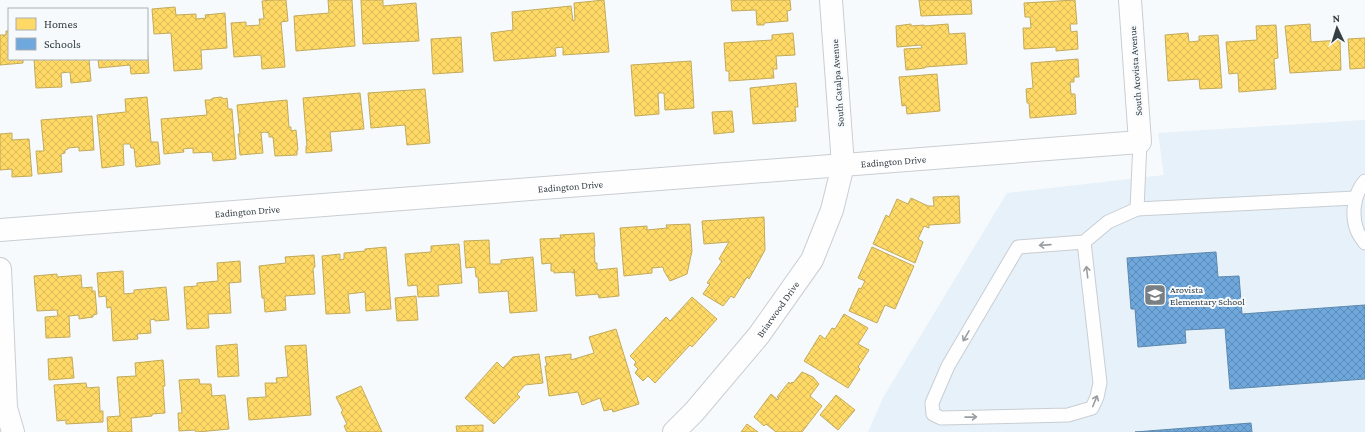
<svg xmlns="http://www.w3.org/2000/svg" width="1365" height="432" viewBox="0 0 1365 432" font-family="'Crimson Pro',serif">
<defs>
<pattern id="homes-cross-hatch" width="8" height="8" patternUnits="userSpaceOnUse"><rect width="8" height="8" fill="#ffd966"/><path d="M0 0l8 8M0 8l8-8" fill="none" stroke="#dbbb5a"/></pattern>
<pattern id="schools-cross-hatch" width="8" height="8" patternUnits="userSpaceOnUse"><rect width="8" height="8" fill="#6fa8dc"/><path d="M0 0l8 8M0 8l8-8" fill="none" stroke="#5c8ab4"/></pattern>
</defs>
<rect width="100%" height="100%" fill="#f7fafc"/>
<path fill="#e6f1f9" d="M1365 120V432H868L884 396 1007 193 1164 175 1158 133Z"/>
<g fill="url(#homes-cross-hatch)" stroke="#c2aa5c">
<path d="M271 0H286L288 21 281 22 285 67 262 69 261 55 234 57 231 23 246 22V26L260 25 259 19H264L262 1Z"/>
<path d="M328 0H352L355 46 296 51 294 16 329 13Z"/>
<path d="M361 0H383V6L416 3 419 41 363 44Z"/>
<path d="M604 0 609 52 563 55V47L555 48 556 56 494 61 491 33 513 30 512 12 571 6 573 21 575 20 574 3Z"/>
<path d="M731 0H790L791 10 787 11 788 21 764 23V25H757L756 10 732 11Z"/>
<path d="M919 0H971L972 14 921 16Z"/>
<path d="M1075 0 1077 24H1070L1071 32 1077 31 1078 49 1056 51V47L1024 49 1023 28H1031L1030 17H1025L1024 3Z"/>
<path d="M175 7 176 15 196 14V19L206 18 205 15 225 13 227 48 201 50 202 69 174 71 171 33 154 34 152 9Z"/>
<path d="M911 24V26L924 25V26L948 24 949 34 965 33 967 64 925 67V68L906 70 904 49 922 48 921 45 897 47 896 26Z"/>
<path d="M1310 24 1311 42 1340 40 1341 70 1290 73 1285 26Z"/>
<path d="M1276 25 1278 58 1274 59 1276 89 1239 92 1238 73 1229 74 1226 42 1257 40 1256 26Z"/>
<path d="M6 31H9V59H23V63L0 65V35H6Z"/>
<path d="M793 33 795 55 776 56 777 69H773L774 78 729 81V71H726L724 43 772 40V35Z"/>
<path d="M1188 33 1189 42 1199 41V36L1218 35 1222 88 1200 89 1199 79 1168 81 1165 35Z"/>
<path d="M461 37 463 72 433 74 431 39Z"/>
<path d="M1365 38V68L1350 69 1348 39Z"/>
<path d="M147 44 149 73 131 74 130 65 99 68 98 59H147Z"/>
<path d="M34 59H89L91 81 71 83 70 72 61 73 62 87 36 88Z"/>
<path d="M1078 59 1079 77H1074V82H1070L1071 94H1075L1076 114 1030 118 1029 103H1027L1026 89 1033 88 1031 63Z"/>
<path d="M691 61 694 108 665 110 664 93H658L659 114 635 116 631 65Z"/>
<path d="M937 74 940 111 907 114 906 105 902 106 899 77Z"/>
<path d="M796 83 798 107H795L796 121 753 124 750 88Z"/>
<path d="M425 89 430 143 407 145 405 125 371 128 368 93Z"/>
<path d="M360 93 364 129 330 132 332 151 306 153V146H307L303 98Z"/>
<path d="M147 97 151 142H158L160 164 136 167 134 148H131L130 144H123L124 165 102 168 97 115 126 112 125 99Z"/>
<path d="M221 97 224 99 227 98 228 109H232L236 159 213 161 212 152 193 153V148L183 149 184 152 164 154 161 119 207 115 205 100H210L213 98Z"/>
<path d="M287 100 289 127H291V131L296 130 298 150H297V155L275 156 273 137H269V133L264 132 261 133 263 153 240 155 238 134H240L237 105Z"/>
<path d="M732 111 734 132 714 134 712 112Z"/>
<path d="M92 116 94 150 79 151V147L68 148V149L65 150V153L61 154 62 172 38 174 36 151H44L41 120Z"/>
<path d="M12 133V140L29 139 32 176 12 177V169L0 170V134Z"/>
<path d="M959 196 960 223 929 225V228L924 226 918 239 923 242 915 263 873 244 886 215 889 217 897 199 908 204 911 198 928 206H934L933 197Z"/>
<path d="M764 217 765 250 749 279 747 277 734 298 731 296 723 306 703 294 710 284 707 283 722 261 719 259 729 242 704 244 702 221Z"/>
<path d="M690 224 692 251 687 274 670 281 664 271 663 267 652 268V273L624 276 620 228 647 226V230L667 228 666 225Z"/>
<path d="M594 233 595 246H594L595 263H597V270L617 268 619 296 599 298 598 294 576 296 574 269V273H572V272L554 273V271H551V263L542 264 540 239 561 238 560 235Z"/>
<path d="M489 240 490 264H501V260L533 257 537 311 510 313 508 291 479 293 478 277H476L475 267 466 268 464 241Z"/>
<path d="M459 244 462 283 438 285 439 296 418 297 417 285 408 286 405 254 431 252V246Z"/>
<path d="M386 247 391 309 366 311 365 292 348 294 350 313 326 314 322 256 340 254V260L344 259V253L365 251V249Z"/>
<path d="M872 247 914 266 895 309 885 305 877 323 849 311 859 288 861 289 865 281 858 278Z"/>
<path d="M314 255 315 267 313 268 315 294 285 296 286 310 265 312 264 298H262L259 266 286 263 285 257Z"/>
<path d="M240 261 241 282 229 283 231 313 208 314 209 328 187 329 184 287 197 286V283L218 281 217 263Z"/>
<path d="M123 271 124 294 134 293V290L166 287 169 320 155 321V319L150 320 151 333 137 334 138 339 113 341 111 307 107 308 106 296 99 297 97 273Z"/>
<path d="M57 274V277L81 275 82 288 92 287V291H95L97 314 93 315V317L79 319V315L69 316 70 337 46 338 45 317 58 316 57 310 37 311 34 276Z"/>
<path d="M416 296 418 320 397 321 395 298Z"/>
<path d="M692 297 717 319 692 347 690 345 655 383 648 376 643 381 635 373 638 369 634 365 636 362 630 356 666 317 670 321Z"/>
<path d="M844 314 868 328 858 344 869 350 858 367 860 369 848 388 804 361 820 335 825 339 832 328 835 329Z"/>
<path d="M616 329 639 404 613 412 612 409 604 411 600 398 582 405 578 392 549 396 545 366H547L545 357 571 354V360L594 353 589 337Z"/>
<path d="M237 344 239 376 218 377 216 346Z"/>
<path d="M306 345 311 415 249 420 247 398 266 397 265 383H277L276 378 288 377 285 346Z"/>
<path d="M539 354 543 383 525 385 517 394 520 397 494 424 465 398 497 362 503 368 513 357Z"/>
<path d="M72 357 74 378 49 380 48 359Z"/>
<path d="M163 360 165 386H163L165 413 152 414V416L131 418 132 432H108L107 417 120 416 117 377 136 376 135 363Z"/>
<path d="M802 372 813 377 819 384 810 396 822 406 802 432H776L766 424 764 426 754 417 771 394 778 400 779 398 777 397 789 382 790 384 792 382 793 383Z"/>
<path d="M199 379 200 384H211L212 396 225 395 229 429 198 432H196L195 430 179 431 178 413H182L179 380Z"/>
<path d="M86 383 87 388 99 387 100 411H103V422L66 424V420L57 421 54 385Z"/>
<path d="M361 386 382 432H347L344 426 347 424 341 412 343 411 336 397Z"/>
<path d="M836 395 855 410 838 430 820 415Z"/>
<path d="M747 424 758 432H741Z"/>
<path d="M483 425V432H457L456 426Z"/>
</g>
<g fill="url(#schools-cross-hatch)" stroke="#5e88ae">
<path d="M1216 252 1218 277 1239 276 1242 314 1365 305V379L1230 389 1225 328 1185 330 1186 343 1138 347 1135 309H1131L1127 258Z"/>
<path d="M1251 423 1252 432H1135Z"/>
</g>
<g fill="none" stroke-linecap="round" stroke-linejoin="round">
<g stroke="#c9ced2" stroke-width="15">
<g id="lane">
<path d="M1140 142 1137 209 1355 198"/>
<path d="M1365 181C1354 193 1351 215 1357 230 1358 234 1362 239 1365 243"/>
<path d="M1084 242 1100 383 1097 397 1092 408 1068 415 941 418 933 414 932 403 948 366 1018 247 1084 242 1108 222 1137 209"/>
</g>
</g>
<g stroke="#c9ced2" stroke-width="24">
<g id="street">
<path id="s1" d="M0 230 1140 142 1130 0"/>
<path d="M0 269 6 408 13 432"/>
<path id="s2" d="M674 432 694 412 759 335 812 260 832 210 843 165 831 0"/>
</g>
</g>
<use href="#lane" stroke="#fefeff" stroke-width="13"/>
<use href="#street" stroke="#fefeff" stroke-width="22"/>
</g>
<defs><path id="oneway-shaft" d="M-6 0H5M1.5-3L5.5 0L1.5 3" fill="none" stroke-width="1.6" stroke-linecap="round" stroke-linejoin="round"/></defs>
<g stroke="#9a9ea1">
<use href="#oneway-shaft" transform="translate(1045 245) rotate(176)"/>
<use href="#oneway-shaft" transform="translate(1087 272) rotate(-97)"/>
<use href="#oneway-shaft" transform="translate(966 336) rotate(120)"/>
<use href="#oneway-shaft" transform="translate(1095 401) rotate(-68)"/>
<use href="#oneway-shaft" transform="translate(971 417) rotate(-1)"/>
</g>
<defs>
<g id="school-square" transform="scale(1.15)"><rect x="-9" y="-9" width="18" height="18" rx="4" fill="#798084" stroke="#f6fafd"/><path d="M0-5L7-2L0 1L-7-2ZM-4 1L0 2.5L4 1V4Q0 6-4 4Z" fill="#fff"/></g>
</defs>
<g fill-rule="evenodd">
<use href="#school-square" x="1155" y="295"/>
</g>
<g text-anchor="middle" stroke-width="4" stroke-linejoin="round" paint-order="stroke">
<g font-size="10" fill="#353e43" stroke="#f6fafd">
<text transform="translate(1135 71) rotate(-94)" y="4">South Arovista Avenue</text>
<text transform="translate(837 83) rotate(-94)" y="4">South Catalpa Avenue</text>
<text dy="4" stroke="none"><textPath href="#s1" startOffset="896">Eadington Drive</textPath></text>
<text dy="4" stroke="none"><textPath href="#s1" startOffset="572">Eadington Drive</textPath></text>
<text dy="4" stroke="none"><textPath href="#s1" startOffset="248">Eadington Drive</textPath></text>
<text dy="4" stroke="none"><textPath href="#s2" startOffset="161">Briarwood Drive</textPath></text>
</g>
<g font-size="10" fill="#353e43" stroke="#f6fafd" text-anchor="start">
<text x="1170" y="293">Arovista<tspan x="1170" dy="12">Elementary School</tspan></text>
</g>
</g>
<rect x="8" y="8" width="140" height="52" fill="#f6fafd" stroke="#a9afb3"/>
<rect x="16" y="18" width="20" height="12" fill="#ffd966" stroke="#a9afb3"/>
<text x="44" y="28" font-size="12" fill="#353e43">Homes</text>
<rect x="16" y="38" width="20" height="12" fill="#6fa8dc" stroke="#a9afb3"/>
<text x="44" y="48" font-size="12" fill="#353e43">Schools</text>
<g transform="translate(1337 28) rotate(356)" stroke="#f6fafd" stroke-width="3" paint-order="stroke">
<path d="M0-3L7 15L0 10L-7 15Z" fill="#353e43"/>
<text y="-6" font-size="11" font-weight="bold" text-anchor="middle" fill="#353e43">N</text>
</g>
</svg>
